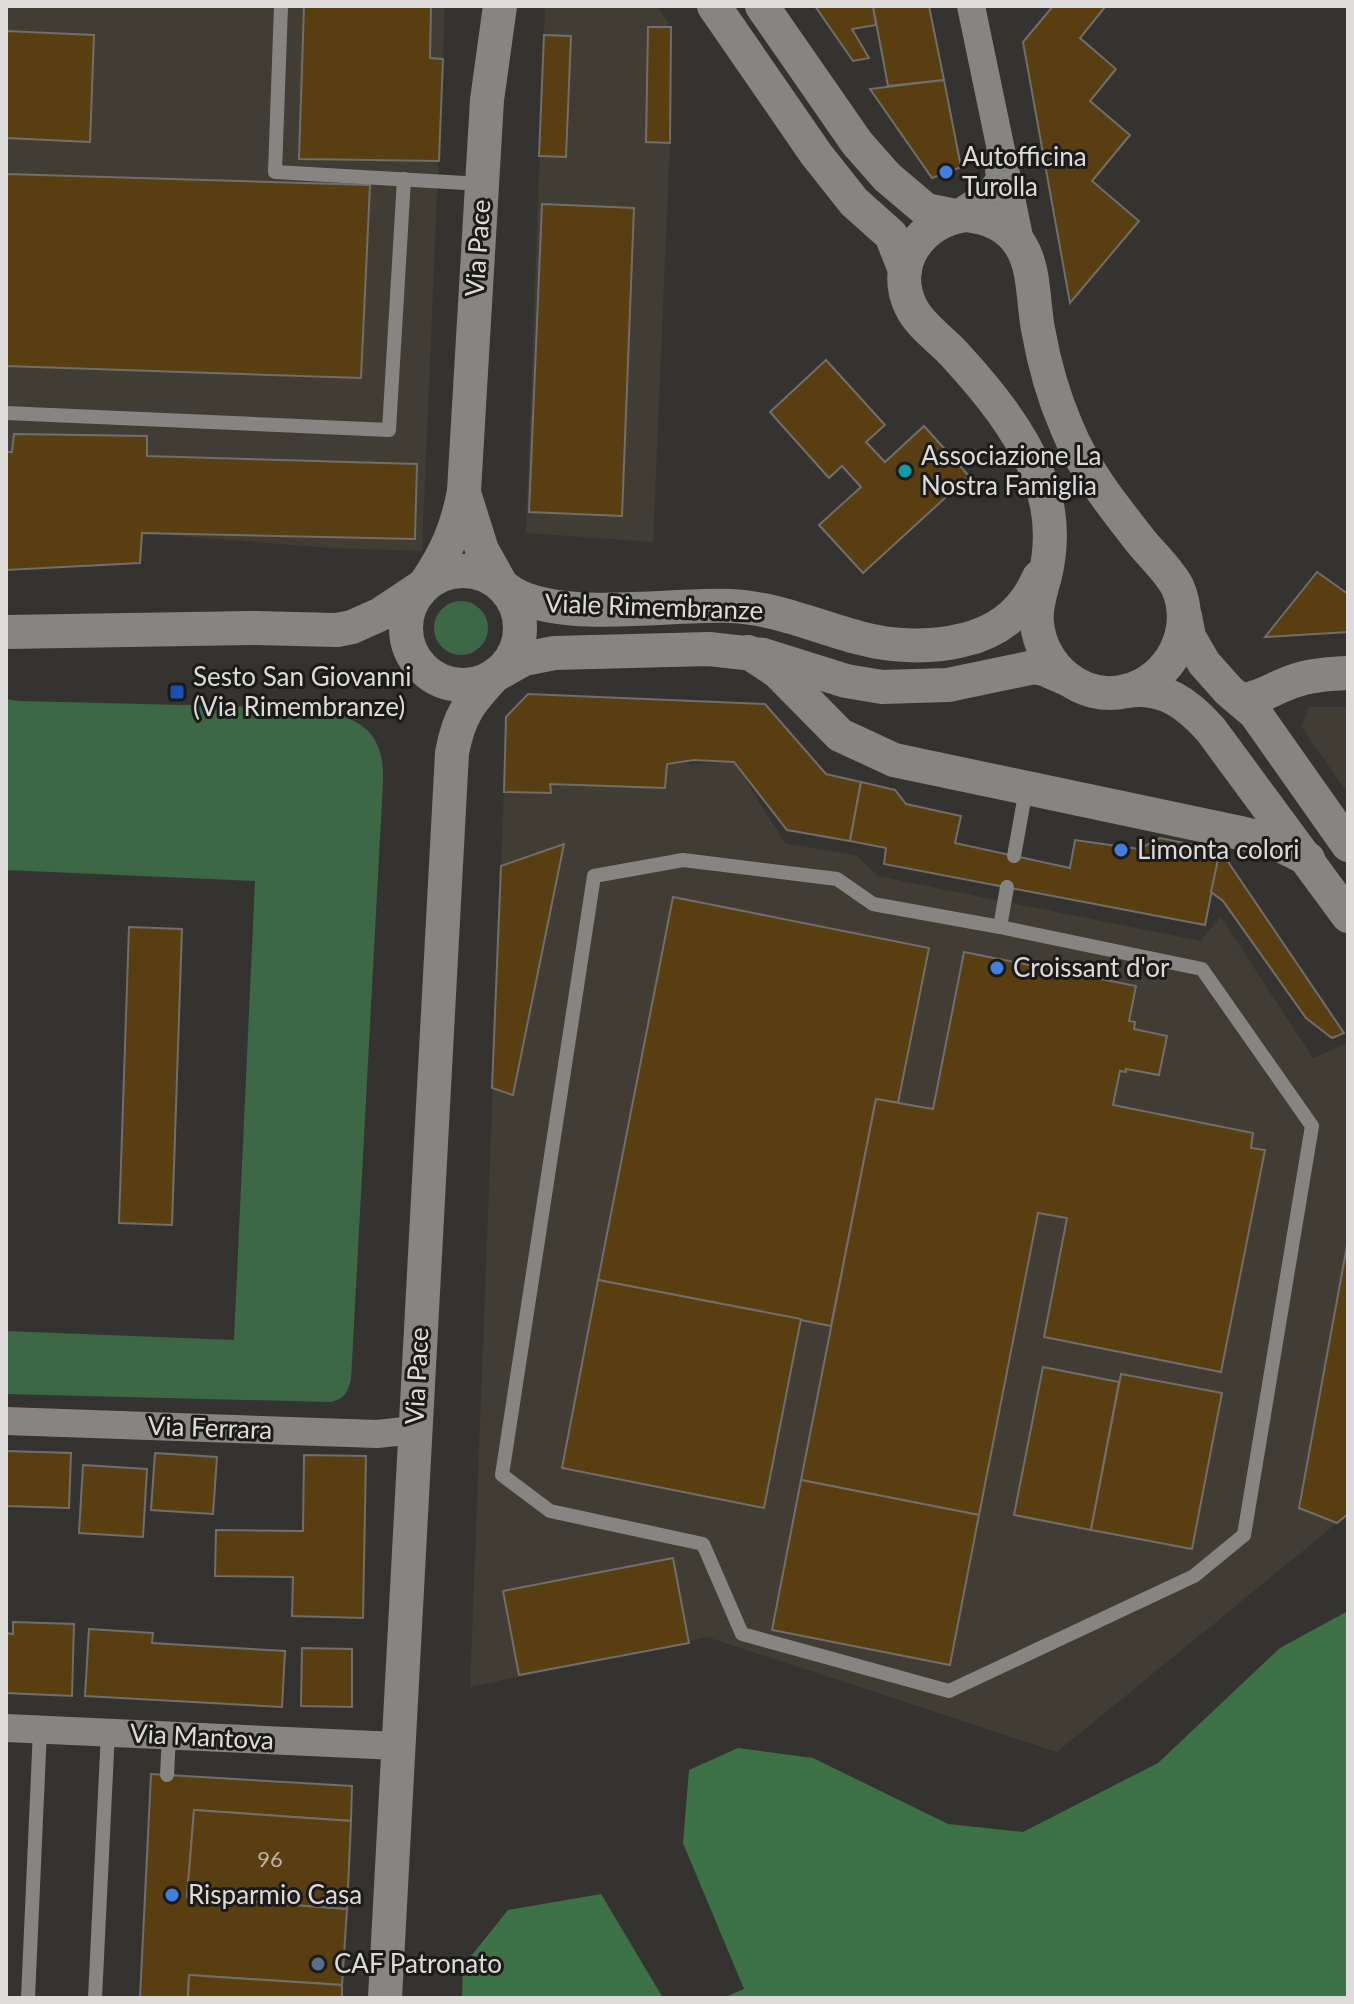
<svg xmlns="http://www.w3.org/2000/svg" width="1354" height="2004" viewBox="0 0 1354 2004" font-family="Lato,sans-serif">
<rect width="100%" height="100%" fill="#353330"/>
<g fill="#413c34">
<path d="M6 6H445L422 551 330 548 142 533 140 563 6 570Z"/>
<path d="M545 6H657L671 27 670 143 653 542 526 533Z"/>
<path d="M1309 707H1348V794L1301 726Z"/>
<path d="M734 762 785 843 857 856 878 876 1200 941 1221 917 1313 1058 1348 1043V1514L1057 1752 707 1637 470 1687 504 792 550 793V784L665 788 667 764Z"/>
</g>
<g fill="#3d6845">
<circle cx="461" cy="628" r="27"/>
<path d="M6 699 19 701 310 708C357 717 385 728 383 782L351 1380C347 1394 344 1399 330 1402L6 1394V1331L234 1340 255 881 6 870Z"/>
</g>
<g fill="#3d7146">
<path d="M1348 1611V1998H723L744 1989 683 1843 689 1770 738 1748 813 1758 948 1824 1023 1832 1158 1763 1280 1648Z"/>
<path d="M601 1894 663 1998H462L463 1966 508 1910Z"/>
</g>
<g fill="#593e12" stroke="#706e6b" stroke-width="2">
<path d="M304 6H431L430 58 443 59 439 161 299 159Z"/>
<path d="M815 6H873L876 25 852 29 869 58 853 61Z"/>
<path d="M873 6H929L944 80 888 86Z"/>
<path d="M1053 6 1105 7 1080 38 1116 69 1090 101 1130 135 1092 181 1139 221 1070 303 1023 42Z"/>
<path d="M648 27H671L670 143 646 142Z"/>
<path d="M6 31 94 35 90 142 6 138Z"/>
<path d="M544 35 571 36 566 157 539 156Z"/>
<path d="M944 80 961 167 932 178 870 89Z"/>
<path d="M6 174 370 185 361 378 6 366Z"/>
<path d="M542 204 634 208 622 516 529 512Z"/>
<path d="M826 360 885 425 866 442 885 462 924 426 969 476 863 573 819 525 861 487 842 466 829 478 770 412Z"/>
<path d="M14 434 147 436V456L417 464 415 539 142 533 140 563 6 570V452H12Z"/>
<path d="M1317 572 1348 594V632L1265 637Z"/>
<path d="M528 694 765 704 826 774 861 782 850 841 787 830 734 762 694 760 667 764 665 788 550 784 551 793 504 792 506 717Z"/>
<path d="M861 782 895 790 906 804 961 816 955 843 1070 868 1075 840 1139 849 1160 838 1220 850 1205 925 884 864 886 848 850 841Z"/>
<path d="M564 844 513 1095 492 1088 501 866Z"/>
<path d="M1220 850 1344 1033 1332 1038 1306 1018 1223 901 1211 892Z"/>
<path d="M673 897 929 948 898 1103 876 1099 831 1326 598 1280Z"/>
<path d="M129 927 182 929 172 1225 119 1223Z"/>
<path d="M964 952 1136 986 1129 1021 1135 1022 1134 1029 1167 1036 1159 1075 1126 1069V1072L1120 1071 1113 1105 1253 1133 1251 1148 1265 1150 1221 1372 1044 1337 1067 1218 1038 1213 979 1515 801 1480 876 1099 933 1109Z"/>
<path d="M1348 1240V1514L1337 1523 1299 1508Z"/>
<path d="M598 1280 801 1319 764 1508 562 1468Z"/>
<path d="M1043 1367 1119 1382 1091 1530 1014 1515Z"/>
<path d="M1121 1374 1222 1393 1192 1549 1091 1530Z"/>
<path d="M6 1451 71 1453 69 1508 6 1506Z"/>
<path d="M155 1453 217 1457 213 1514 151 1510Z"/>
<path d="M304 1455 366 1456 363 1618 292 1616 293 1577 215 1576 216 1530 303 1531Z"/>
<path d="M83 1465 147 1469 143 1537 79 1533Z"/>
<path d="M801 1480 979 1515 950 1665 772 1630Z"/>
<path d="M673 1558 689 1643 519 1675 503 1591Z"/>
<path d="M13 1622 74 1624 72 1696 6 1693V1633L13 1634Z"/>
<path d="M89 1629 153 1633 152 1643 285 1651 282 1707 85 1696Z"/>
<path d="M302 1648 352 1649V1707L301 1706Z"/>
<path d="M151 1774 352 1786 351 1821 194 1810 187 1897 347 1909 342 1985 189 1975 188 1998H140Z"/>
<path d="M194 1810 351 1821 347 1909 187 1897Z"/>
<path d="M189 1975 342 1985V1998H188Z"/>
</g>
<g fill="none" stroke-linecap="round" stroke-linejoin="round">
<g stroke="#878582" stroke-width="14">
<path d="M281 6 275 172 482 184"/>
<path d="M6 413 389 430 404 179"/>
<path d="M1014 856 1026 789"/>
<path d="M683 860 837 879 873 904 1000 927 1202 969 1312 1126 1244 1535 1194 1576 949 1691 742 1634 703 1544 550 1511 502 1475 594 876Z"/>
<path d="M1000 927 1007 887"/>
<path d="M167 1775 169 1736"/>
<path d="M28 1998 40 1730"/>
<path d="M95 1998 108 1732"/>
</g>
<g stroke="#878582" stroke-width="28">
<path d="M971 6 1021 246"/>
<path d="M955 216 991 192 1000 179 998 159"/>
<path d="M6 1421 377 1434 414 1430"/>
<path d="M6 1728 397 1746"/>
</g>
<g stroke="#878582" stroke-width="34">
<path d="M714 6 816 154 854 202 891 235 905 270"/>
<path d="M762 6 857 143 887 177 926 210 955 216"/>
<path d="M966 215C989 217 1009 226 1021 246 1035 269 1033 303 1038 329 1044 363 1053 396 1067 428 1085 472 1114 507 1143 544 1154 557 1169 571 1177 586 1197 629 1171 680 1126 691 1082 702 1041 667 1037 623 1035 607 1041 591 1045 576 1053 542 1051 507 1038 475 1020 430 988 391 956 356 942 340 920 326 911 307 890 264 921 220 966 215Z"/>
<path d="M465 496 482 550 501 584"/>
<circle cx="463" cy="628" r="57"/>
<path d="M425 584C446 553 457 529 464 491L487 100 500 6"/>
<path d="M505 588C550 625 672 603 731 606 777 608 817 627 860 638 892 647 932 648 963 640 999 632 1025 610 1039 577"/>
<path d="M1185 616 1189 637 1204 663 1229 691 1255 713 1348 845"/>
<path d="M6 632 251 628 337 630 352 627 381 614 423 586"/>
<path d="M748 652 778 672 840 735 894 760 1240 833 1270 840 1308 859"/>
<path d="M499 673 524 659 554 653 709 649 763 655 846 681 882 687 948 685 1034 667 1044 669 1069 680"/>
<path d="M1127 691C1163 685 1188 704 1211 730L1348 916"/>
<path d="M1243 700C1261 698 1274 688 1291 682 1309 675 1329 674 1348 673"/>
<path d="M385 1998 452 753C459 715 469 703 495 675"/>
</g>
</g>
<g fill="#3f7fe0" stroke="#1c1b1a" stroke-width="3">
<circle cx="946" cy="172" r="8"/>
<circle cx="1121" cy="850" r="8"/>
<circle cx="997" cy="968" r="8"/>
<circle cx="172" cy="1895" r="8"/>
</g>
<circle fill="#0f9aa8" stroke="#1c1b1a" stroke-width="3" cx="905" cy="471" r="8"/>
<rect fill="#1a4fb4" stroke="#1c1b1a" stroke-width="3" x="169" y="684" width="16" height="16" rx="4"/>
<circle fill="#5c6f8a" stroke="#1c1b1a" stroke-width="3" cx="318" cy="1964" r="8"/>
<g text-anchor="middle" stroke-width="6" stroke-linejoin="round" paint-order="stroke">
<g font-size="22" fill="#bcb4a8">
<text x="270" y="1867">96</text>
</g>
<g font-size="26" fill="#dddcda" stroke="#1c1b1a" text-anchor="start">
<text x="962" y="166">Autofficina<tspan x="962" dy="30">Turolla</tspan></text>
<text x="921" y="465">Associazione La<tspan x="921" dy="30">Nostra Famiglia</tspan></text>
<text x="193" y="686">Sesto San Giovanni<tspan x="193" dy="30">(Via Rimembranze)</tspan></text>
<text x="1137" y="859">Limonta colori</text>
<text x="1013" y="977">Croissant d'or</text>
<text x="188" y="1904">Risparmio Casa</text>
<text x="334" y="1973">CAF Patronato</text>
</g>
<g font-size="26" fill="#dddcda" stroke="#1c1b1a">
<text transform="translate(478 248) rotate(-86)" y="9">Via Pace</text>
<text transform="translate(654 607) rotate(2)" y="9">Viale Rimembranze</text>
<text transform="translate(417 1376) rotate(-87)" y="9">Via Pace</text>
<text transform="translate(210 1428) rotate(2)" y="9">Via Ferrara</text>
<text transform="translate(202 1737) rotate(3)" y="9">Via Mantova</text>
</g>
</g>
<rect width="1354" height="2004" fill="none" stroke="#dddcda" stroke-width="16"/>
</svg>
